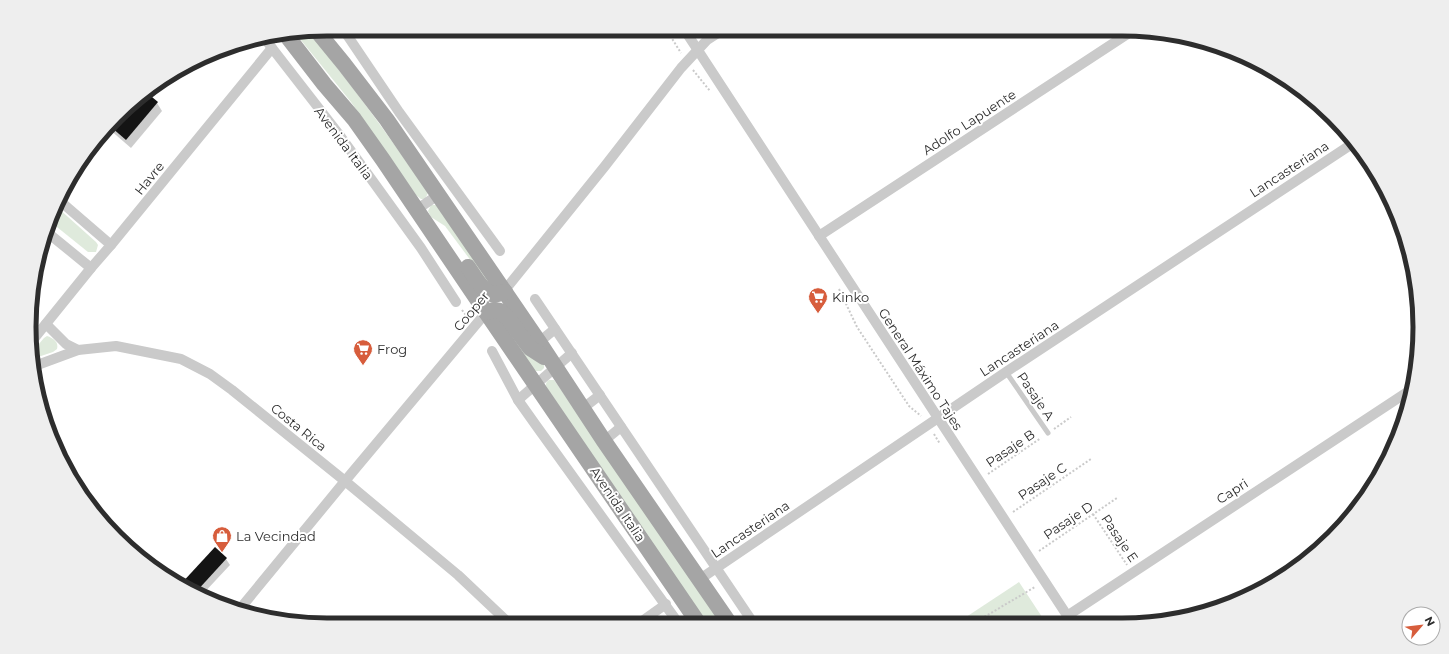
<svg xmlns="http://www.w3.org/2000/svg" width="1449" height="654" viewBox="0 0 1449 654" font-family="Montserrat,sans-serif">
<rect width="100%" height="100%" fill="#fff"/>
<g fill="#dfeadc">
<path d="M309 32C351 84 390 137 428 193L425 199H421L416 195 351 102 296 34Z"/>
<path d="M431 205H436L493 287 492 289 445 226 431 217 428 211Z"/>
<path d="M58 208 96 242 98 245 96 252H88L52 223Z"/>
<path d="M499 316 544 364V368L541 371H536L533 369Z"/>
<path d="M47 336C53 338 59 342 57 349L53 352 32 359V352L44 338Z"/>
<path d="M549 380H554L557 384 721 624H707L547 388C545 384 546 382 549 380Z"/>
<path d="M1019 582 1046 623H957Z"/>
</g>
<g fill="#0003">
<path d="M145 93 157 103 162 111 131 148 109 129 131 103Z"/>
<path d="M226 559 230 565 201 596 180 586Z"/>
</g>
<g fill="#141414">
<path d="M146 92 158 102 126 140 111 127 131 103Z"/>
<path d="M215 547 227 558 195 593 179 586Z"/>
</g>
<g fill="none" stroke-linecap="round" stroke-linejoin="round">
<g stroke="#cacaca" stroke-width="2" stroke-dasharray="2 2" stroke-linecap="butt">
<path d="M666 29 681 53"/>
<path d="M693 70 710 91"/>
<path d="M839 289 857 327 909 406 921 416"/>
<path d="M462 310 468 318"/>
<path d="M1054 429 1071 417"/>
<path d="M934 434 940 444"/>
<path d="M988 474 1041 438"/>
<path d="M1013 512 1091 459"/>
<path d="M1093 514 1127 565"/>
<path d="M1039 551 1117 498"/>
<path d="M974 623 1035 587"/>
</g>
<path stroke="#cacaca" stroke-width="5" d="M1006 372 1048 433"/>
<g stroke="#cacaca" stroke-width="10">
<path d="M343 29 399 112 500 251"/>
<path d="M684 29 1072 623"/>
<path d="M265 39 338 133 421 248 456 302"/>
<path d="M60 201 111 245"/>
<path d="M416 210 438 195"/>
<path d="M48 233 91 268"/>
<path d="M819 236 1132 31"/>
<path d="M501 295 605 166 681 68 707 40 724 29"/>
<path d="M535 299 754 624"/>
<path d="M46 324 66 344 78 350"/>
<path d="M32 341 91 268 111 245 272 48"/>
<path d="M539 342 555 329"/>
<path d="M492 351 518 400 535 424 679 624"/>
<path d="M32 367 78 350 116 346 181 359 210 374 232 390 345 481 458 575 510 624"/>
<path d="M518 400 572 353"/>
<path d="M582 409 600 395"/>
<path d="M604 441 621 427"/>
<path d="M700 579 1006 372 1355 142"/>
<path d="M239 610 345 481 489 309"/>
<path d="M1067 616 1412 389"/>
<path d="M638 624 666 604"/>
</g>
<g stroke="#a5a5a5" stroke-width="16">
<path d="M317 31 344 64 387 120 539 342 604 441 730 624"/>
<path d="M287 36 324 84 354 119 383 160 475 296 699 624"/>
<path d="M468 267C475 277 482 291 494 295L505 292"/>
<path d="M486 312 494 310 500 311 507 317 530 348 544 357"/>
</g>
</g>
<defs>
<g id="supermarket-pin" transform="scale(1)"><path d="M0 17L-7.5 6A9.5 9.5 0 1 1 7.5 6Z" fill="#d75d3c" stroke="#fff"/><path d="M-6-5.5h2.5l.6 2H6L4.5 2H-2.5L-4.4-4H-6ZM-1.5 3.2a1.3 1.3 0 1 0 .1 0ZM3 3.2a1.3 1.3 0 1 0 .1 0Z" fill="#fff"/></g>
<g id="shop-pin" transform="scale(1)"><path d="M0 17L-7.5 6A9.5 9.5 0 1 1 7.5 6Z" fill="#d75d3c" stroke="#fff"/><path d="M-5-2.5h2.3a2.7 3.5 0 0 1 5.4 0H5L5.5 6h-11ZM-1.5-2.5h3a1.5 2.3 0 0 0-3 0Z" fill="#fff"/></g>
</defs>
<g fill-rule="evenodd">
<use href="#supermarket-pin" x="818" y="297"/>
<use href="#supermarket-pin" x="363" y="349"/>
<use href="#shop-pin" x="222" y="536"/>
</g>
<g text-anchor="middle" stroke-width="4" stroke-linejoin="round" paint-order="stroke">
<g font-size="13" fill="#2d2d2d" stroke="#fff">
<text transform="translate(969 122) rotate(-33)" y="5">Adolfo Lapuente</text>
<text transform="translate(344 143) rotate(53)" y="5">Avenida Italia</text>
<text transform="translate(1289 169) rotate(-33)" y="5">Lancasteriana</text>
<text transform="translate(149 178) rotate(-51)" y="5">Havre</text>
<text transform="translate(471 311) rotate(-50)" y="5">Cooper</text>
<text transform="translate(1019 348) rotate(-33)" y="5">Lancasteriana</text>
<text transform="translate(921 369) rotate(57)" y="5">General Máximo Tajes</text>
<text transform="translate(1036 396) rotate(56)" y="5">Pasaje A</text>
<text transform="translate(299 427) rotate(39)" y="5">Costa Rica</text>
<text transform="translate(1010 448) rotate(-34)" y="5">Pasaje B</text>
<text transform="translate(1042 481) rotate(-34)" y="5">Pasaje C</text>
<text transform="translate(1232 491) rotate(-33)" y="5">Capri</text>
<text transform="translate(618 504) rotate(56)" y="5">Avenida Italia</text>
<text transform="translate(1068 520) rotate(-34)" y="5">Pasaje D</text>
<text transform="translate(750 529) rotate(-34)" y="5">Lancasteriana</text>
<text transform="translate(1120 538) rotate(56)" y="5">Pasaje E</text>
</g>
<g font-size="13" fill="#2d2d2d" stroke="#fff" text-anchor="start">
<text x="832" y="302">Kinko</text>
<text x="377" y="354">Frog</text>
<text x="236" y="541">La Vecindad</text>
</g>
</g>
<path d="M0 0H1449V654H0ZM327 36H1122A291 291 0 0 1 1413 327V327A291 291 0 0 1 1122 618H327A291 291 0 0 1 36 327V327A291 291 0 0 1 327 36Z" fill="#eee" fill-rule="evenodd"/>
<path fill="none" stroke="#2d2d2d" stroke-width="5" d="M327 36H1122A291 291 0 0 1 1413 327V327A291 291 0 0 1 1122 618H327A291 291 0 0 1 36 327V327A291 291 0 0 1 327 36Z"/>
<g transform="translate(1421 626) rotate(62)"><circle r="19" fill="#ffffff" stroke="#ababab"/>
<path d="M0-3L7 15L0 10L-7 15Z" fill="#d75d3c"/>
<text y="-6" font-size="11" font-weight="bold" text-anchor="middle" fill="#2d2d2d">N</text>
</g>
</svg>
